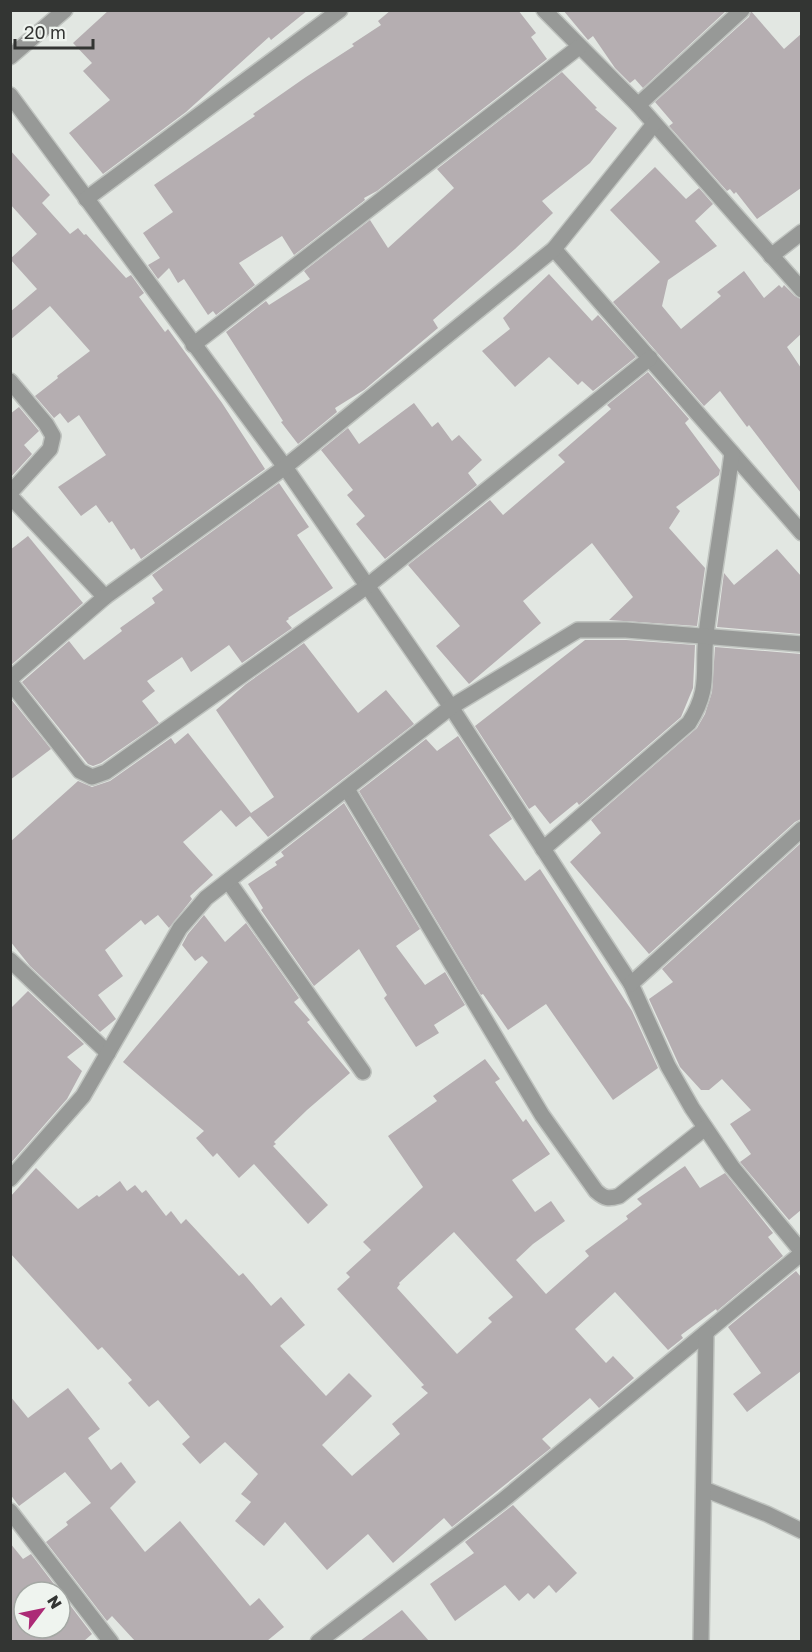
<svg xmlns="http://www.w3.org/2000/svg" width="812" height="1652" viewBox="0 0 812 1652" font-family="'Golos Text',sans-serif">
<rect width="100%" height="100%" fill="#e2e7e2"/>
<g fill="#b5aeb1" fill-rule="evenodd">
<path d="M109 10H308L271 40 269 37 186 112 103 174 69 133 110 100 83 71 92 63 73 43Z"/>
<path d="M391 10H518L536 33 531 37 547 59 377 191 364 198 365 200 294 255 282 236 239 263 255 285 216 315 213 311 208 315 184 279 178 283 169 268 158 279 148 265 160 258 143 233 173 212 154 185 255 116 253 114 306 77 354 46 352 44 381 25 378 21Z"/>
<path d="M563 10H727L643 88 635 79 630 83 615 68 593 36 588 40Z"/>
<path d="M751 11 784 49 801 34V188L757 219 736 192 734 194 730 189 727 191 669 126 673 123 655 102 749 17Z"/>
<path d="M562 72 597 108 595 109 617 128 590 163 542 201 553 213 515 249 433 320 438 328 364 390 335 408 337 412 298 444 281 422 283 421 226 332 266 301 269 305 310 279 304 271 370 220 388 248 454 188 437 169Z"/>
<path d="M10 150 50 195 42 203 70 234 78 228 84 235 86 234 126 278 131 275 144 293 139 297 165 332 168 329 222 403 265 469 141 559 134 548 131 550 112 521 109 523 96 505 81 516 58 487 106 455 79 415 68 423 60 413 54 418 35 396 58 378 57 376 90 351 50 306 10 340V312L37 289 10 259 37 234 10 204Z"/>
<path d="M655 167 686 199 699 188 713 204 695 221 717 246 668 280 662 306 681 329 721 296 717 292 744 271 764 298 779 285 782 288 784 285 795 296 801 299V334L787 347 801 368V493L749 425 747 427 720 391 704 406 613 302 660 262 610 210Z"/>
<path d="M549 274 592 321 598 315 636 357 593 391 582 381 578 385 549 357 515 387 482 351 510 329 503 318Z"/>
<path d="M648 372 689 419 685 423 720 470 719 475 676 507 680 511 669 528 705 568 697 626 609 620 633 597 592 543 523 601 541 623 469 684 436 646 460 626 408 565 490 500 503 515 565 462 558 455 611 409 607 405Z"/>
<path d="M414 403 432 427 438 422 452 441 459 435 482 460 468 473 477 485 385 559 356 524 365 516 347 495 353 490 321 450 348 428 359 444Z"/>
<path d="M19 407 39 431 24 445 32 454 10 478V414Z"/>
<path d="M279 483 309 527 297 535 333 588 288 618 289 619 286 621 292 628 242 663 229 645 191 672 182 657 147 681 155 691 142 701 159 723 101 763 93 766 88 764 22 682 69 641 84 660 122 631 120 628 155 603 152 598 163 590 152 575Z"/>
<path d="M28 536 83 603 10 666V550Z"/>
<path d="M777 549 801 576V634L717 627 724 573 734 585Z"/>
<path d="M585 640H626L695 645 693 688 681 717 579 805 577 802 550 824 535 805 529 809 475 726Z"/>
<path d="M304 643 358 713 386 690 414 724 268 837 250 816 236 827 221 810 183 842 213 875 190 896 192 899 169 928 158 915 145 925 141 920 105 950 123 976 98 995 116 1019 100 1032 30 966 10 941V842L78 781 92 787 110 781 171 738 175 744 188 733 251 813 274 797 216 710 246 684Z"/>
<path d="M715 647 801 654V819L795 822 649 954 570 862 601 833 591 820 697 728 705 714 712 692Z"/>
<path d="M10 698 51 749 10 780Z"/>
<path d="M458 736 512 819 489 835 525 881 540 869 632 1011 658 1068 613 1100 546 1004 508 1030 483 994 481 995 359 791 426 739 437 751Z"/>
<path d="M344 803 420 929 396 946 425 985 445 972 465 1005 434 1025 439 1033 416 1047 384 998 387 995 359 949 314 986 261 910 263 908 248 884 277 865 275 862 284 856 281 852Z"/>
<path d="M801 843V1210L789 1220 740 1162 751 1154 730 1124 751 1110 722 1079 709 1090H701L680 1067 649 999 673 982 662 969Z"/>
<path d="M204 915 225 942 246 923 299 998 294 1002 310 1020 307 1022 350 1073 307 1110 274 1142 276 1144 273 1146 328 1205 308 1224 254 1164 239 1178 217 1153 213 1157 196 1138 204 1131 123 1062 208 962 202 956 195 961 182 945 188 934Z"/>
<path d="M28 991 84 1044 67 1057 82 1071 67 1099 10 1164V1009Z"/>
<path d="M485 1059 500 1079 495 1082 523 1122 526 1119 550 1154 512 1180 535 1212 551 1201 565 1221 533 1244 516 1260 546 1294 589 1256 585 1251 628 1219 626 1216 642 1204 637 1199 685 1166 700 1188 725 1173 773 1233 768 1237 783 1256 717 1311 716 1309 681 1335 683 1338 668 1350 615 1292 575 1329 606 1363 613 1356 634 1378 599 1408 590 1398 542 1439 551 1448 452 1527 444 1518 393 1563 368 1534 327 1570 285 1522 264 1546 235 1521 251 1502 241 1494 258 1474 225 1442 200 1464 182 1444 190 1437 158 1400 149 1407 128 1383 132 1380 102 1347 98 1350 10 1253V1197L36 1168 78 1209 97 1195 99 1197 120 1181 127 1191 135 1185 142 1193 146 1190 166 1216 171 1211 181 1224 186 1219 239 1276 243 1273 271 1306 281 1297 305 1325 280 1346 326 1396 349 1373 372 1396 322 1445 352 1476 400 1434 392 1424 428 1393 421 1387 424 1385 337 1289 350 1277 346 1273 371 1250 363 1242 423 1187 388 1136 437 1101 433 1096ZM454 1232 513 1297 488 1318 492 1322 457 1354 397 1288 400 1284 399 1283Z"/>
<path d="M796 1271 801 1277V1371L747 1412 733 1394 761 1373 728 1327Z"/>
<path d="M68 1388 100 1429 88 1438 111 1470 121 1462 136 1482 110 1508 145 1552 180 1521 250 1606 259 1598 284 1627 267 1641H135L112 1616 107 1621 46 1542 68 1525 66 1522 91 1503 65 1472 19 1506 10 1494V1396L28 1418Z"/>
<path d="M513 1505 577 1573 556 1593 549 1585 534 1599 528 1593 519 1601 505 1585 455 1621 430 1584 474 1553 465 1542Z"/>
<path d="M10 1543 23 1559 31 1554 92 1634 84 1641H10ZM24 1592H60V1628H24Z"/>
<path d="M402 1610 429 1641H360Z"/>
</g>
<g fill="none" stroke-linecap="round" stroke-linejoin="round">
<g stroke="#bfc3bf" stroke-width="18">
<g id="minor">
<path d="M544 10 638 105 802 290"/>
<path d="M10 57 65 10"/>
<path d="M10 95 285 467 451 707 631 984 668 1066 692 1108 732 1167 802 1252"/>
<path d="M638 105 742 10"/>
<path d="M86 199 340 10"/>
<path d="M554 249 802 533"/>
<path d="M771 256 802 232"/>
<path d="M193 345 579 47"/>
<path d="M10 381 46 424 53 436 50 449 10 493"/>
<path d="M10 496 105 597"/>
<path d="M10 679 105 597 285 467 554 249 654 124"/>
<path d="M10 682 80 771 92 777 106 772 366 587 650 358"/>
<path d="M347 789 542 1115 596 1191C605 1199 609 1199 619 1196L705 1128"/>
<path d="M543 849 689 723C711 688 702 673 706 635 713 574 724 514 732 453"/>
<path d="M228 881 363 1072"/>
<path d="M10 960 108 1053"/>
<path d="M631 984 802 829"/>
<path d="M10 1179 83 1096 180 928 206 898 451 707 578 630H626L802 644"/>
<path d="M704 1489 767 1514 802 1531"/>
<path d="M10 1511 111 1642"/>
<path d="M318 1642 502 1501 802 1253"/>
<path d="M701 1642 706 1333"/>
</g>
</g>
<use href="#minor" stroke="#979997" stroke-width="15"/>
</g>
<rect width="812" height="1652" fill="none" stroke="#333533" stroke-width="24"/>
<g transform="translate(42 1610) rotate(58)"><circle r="28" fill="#eff4ef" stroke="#a4a8a4" stroke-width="1.5"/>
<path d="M0-4.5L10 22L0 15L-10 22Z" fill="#ac2a76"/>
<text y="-9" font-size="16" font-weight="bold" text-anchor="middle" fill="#333533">N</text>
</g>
<path d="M15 39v9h78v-9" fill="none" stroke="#333533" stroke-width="3"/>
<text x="24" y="39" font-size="18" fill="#333533" stroke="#eff4ef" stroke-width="4.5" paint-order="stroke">20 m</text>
</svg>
